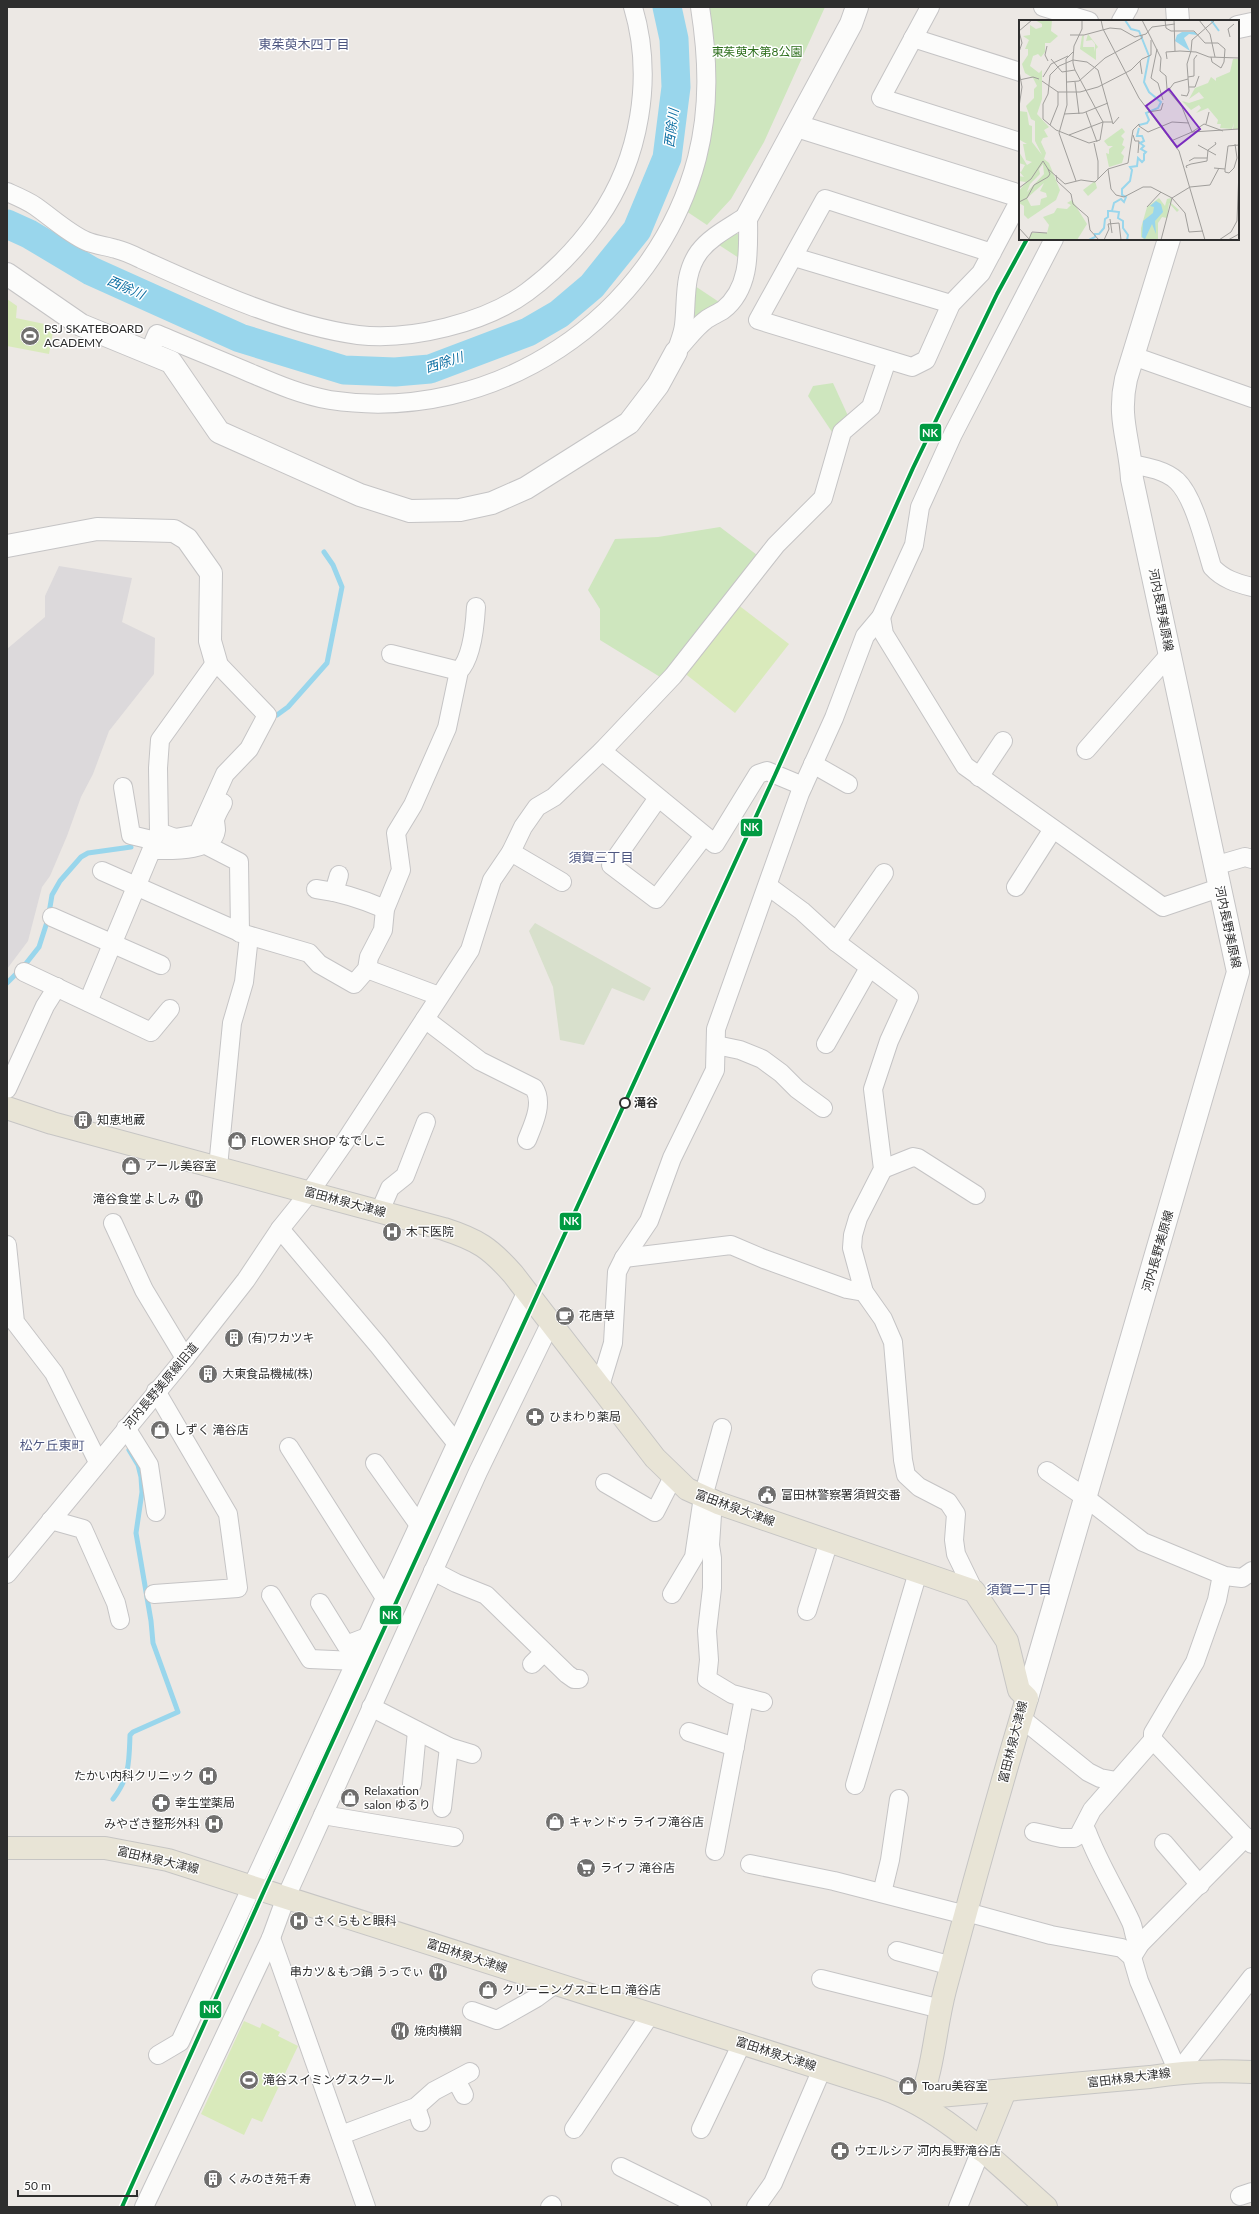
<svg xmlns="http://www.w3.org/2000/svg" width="1259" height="2214" viewBox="0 0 1259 2214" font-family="Lato,'Noto Sans JP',sans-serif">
<rect width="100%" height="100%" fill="#ece8e4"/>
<path fill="#dcd9db" d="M59 566 132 578 122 622 155 638 154 674 109 731 93 774 81 797 67 836 50 876 42 887 28 941 7 969V649L45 617V596Z"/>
<g fill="#cee6be">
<path d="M703 7H825L764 142 731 199 707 225 686 211 711 136 714 61Z"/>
<path d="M735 233 740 235 742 260 719 245Z"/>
<path d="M692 284 722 304 707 315 692 319Z"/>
<path d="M833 383 849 418 836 438 808 396 813 386Z"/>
<path d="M720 527 761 558 665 680 600 640V609L588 590 615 539 658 537Z"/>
</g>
<path fill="#d8e0cc" d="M535 923 651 988 644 1001 612 988 584 1045 560 1040 553 987 529 931Z"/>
<g fill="#d9eabb">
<path d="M7 299 17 306 16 318 54 326 49 354 7 346Z"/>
<path d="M737 604 789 644 735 713 683 672Z"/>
<path d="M244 2021 260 2028 262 2023 280 2032 278 2036 298 2046 262 2122 252 2118 244 2135 201 2114Z"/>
</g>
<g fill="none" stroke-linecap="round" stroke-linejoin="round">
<g stroke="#99d6ec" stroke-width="5">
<path d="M277 715 288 707 327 663 342 587 333 565 324 552"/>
<path d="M7 983 24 966 39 947 48 919 52 895 60 881 81 857 88 853 131 847"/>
<path d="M113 1799C130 1777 129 1761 130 1735L133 1732 178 1712 153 1643 151 1621 136 1533 142 1492 141 1477 138 1465 129 1450"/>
</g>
<path stroke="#99d6ec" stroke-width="29" d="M7 224 29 234 91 271 240 338 344 370 395 372 430 369 528 332 559 314 592 286 637 230 667 158 676 87 674 39 667 7"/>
<g stroke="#c5c4c5" stroke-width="20">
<g id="street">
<path d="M930 7 881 98 1020 142"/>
<path d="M1043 7 1089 21"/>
<path d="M1121 21 1129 7"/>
<path d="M913 38 1020 72"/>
<path d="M7 192C16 196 26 200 35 206 51 217 68 233 86 241 95 245 106 246 116 249 124 251 133 255 141 259 205 288 288 326 358 335 410 341 485 323 527 292 554 272 579 246 598 219 640 159 654 77 633 7"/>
<path d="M992 253 825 199 758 320 912 367 926 360 951 304 981 273 1015 209 1020 200"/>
<path d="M794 257 951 304"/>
<path d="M679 348C688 338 696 327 707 319 712 316 718 313 723 310 752 287 748 248 748 215"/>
<path d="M676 352C679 343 683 334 684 325 687 300 683 274 699 252 711 236 732 226 748 215"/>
<path d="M149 353 157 334C187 347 218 359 248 372 274 383 301 395 330 400 494 425 655 318 697 158 710 107 708 58 700 7"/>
<path d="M1133 356 1252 398"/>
<path d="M1131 464C1147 467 1165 470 1177 481 1194 497 1205 544 1212 567 1223 579 1236 583 1252 587"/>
<path d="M881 617 884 634 965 766 1163 907 1219 888"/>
<path d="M391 654 459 671"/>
<path d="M1086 750 1170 654"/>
<path d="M602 751 715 844 758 774 767 771 803 786"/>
<path d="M813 764 848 784"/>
<path d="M979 777 1003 741"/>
<path d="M123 787 131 835 156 841"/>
<path d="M658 798 611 865 656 899 704 836"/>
<path d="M206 845 239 862 240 933"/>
<path d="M152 850C169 850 213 853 216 830 216 827 215 823 215 820 216 815 220 808 223 803"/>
<path d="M511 852 562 882"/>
<path d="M1214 866 1245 857 1252 859"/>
<path d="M102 871 244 934 309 953 319 964 354 984 367 969 369 957 383 930 385 909 401 870 396 833 413 805 447 728 459 671C472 658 475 625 476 607"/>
<path d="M768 886 802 911 836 942 909 997 889 1041 873 1089 883 1169 858 1218 853 1235 852 1248 864 1292 883 1319 893 1342 903 1460 906 1475 919 1487 948 1502 956 1514 954 1540 956 1554 974 1591"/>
<path d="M1016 887 1053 829"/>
<path d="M316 889C340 892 362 899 385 909"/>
<path d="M334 892 339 875"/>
<path d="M52 917 161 965"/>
<path d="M836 942 884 873"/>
<path d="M367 969 439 996"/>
<path d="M24 972 151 1032 170 1009"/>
<path d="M88 1002 159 832 158 768 160 740 216 662 267 715 249 749 225 774 198 834 175 838 159 832"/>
<path d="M425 1019 480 1061 534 1088C544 1103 533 1125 527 1140"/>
<path d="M826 1044 869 968"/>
<path d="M716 1045 740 1050 762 1059 781 1073 797 1089 823 1108"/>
<path d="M7 1089 45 1006 57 987"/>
<path d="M218 1167 232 1023 244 982 249 936"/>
<path d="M883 1169 913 1157 918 1158 976 1195"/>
<path d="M380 1211 390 1188 405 1176 426 1122"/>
<path d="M113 1223 144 1290 185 1358"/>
<path d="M280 1229 378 1345 457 1444"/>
<path d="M7 1245 15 1322 54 1373 98 1462"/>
<path d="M624 1258 731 1245 764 1259 847 1289 864 1292"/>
<path d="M600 1386 613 1343 617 1272 624 1258 649 1221 672 1158 715 1070 716 1029 800 793 834 718 865 636 881 617 914 545 920 507 953 434 1054 239"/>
<path d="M126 1428 149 1465 156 1512"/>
<path d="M289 1447 385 1598"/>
<path d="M375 1463 419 1525"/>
<path d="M1047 1471 1086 1498 1143 1542 1225 1576 1242 1578 1252 1571"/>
<path d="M605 1483 655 1512 673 1477"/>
<path d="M713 1500 710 1545 712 1558V1588L707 1631 709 1660 707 1679 732 1694 763 1702"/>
<path d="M51 1520 83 1529 116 1603 120 1620"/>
<path d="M433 1571 456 1583 486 1595 567 1674 574 1679H579"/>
<path d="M7 1574 185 1358 246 1280 280 1229 309 1193 346 1140 470 950 492 880 511 852 523 827 537 807 554 797 602 751 673 676 776 545 823 498 842 432 871 407 887 360"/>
<path d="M154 1594 238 1588 228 1514 156 1391"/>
<path d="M672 1594 694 1557 703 1497 722 1428"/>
<path d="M271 1595 310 1659 356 1661"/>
<path d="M320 1603 346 1645 367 1637"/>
<path d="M807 1611 829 1541"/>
<path d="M532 1664 544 1652"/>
<path d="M371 1707 449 1747 472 1754"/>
<path d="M1021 1718 1088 1772 1100 1778 1116 1781"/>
<path d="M689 1732 735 1747"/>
<path d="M1153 1740 1252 1844"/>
<path d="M412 1784 417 1731"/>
<path d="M855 1785 918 1572"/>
<path d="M442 1808 449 1747"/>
<path d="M323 1815 454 1837"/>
<path d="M1083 1829 1087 1832C1099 1864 1117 1892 1131 1922 1135 1931 1133 1938 1140 1944"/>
<path d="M1034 1832 1061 1838H1074L1079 1835 1092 1810 1153 1740V1733L1195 1662 1217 1600 1222 1575"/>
<path d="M1164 1843 1200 1885"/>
<path d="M715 1851 744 1698"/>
<path d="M750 1864 834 1881 962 1914 970 1913 1051 1935 1122 1948 1132 1957 1139 1981 1178 2072"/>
<path d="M882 1893 890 1860 899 1799"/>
<path d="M271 1938 366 2207"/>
<path d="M897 1951 952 1966"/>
<path d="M1132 1957 1140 1944 1246 1837"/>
<path d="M821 1979 941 2009"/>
<path d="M472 2011 497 2020 536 1998 555 1984"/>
<path d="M158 2055 180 2042 526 1293"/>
<path d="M1178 2072 1252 1977"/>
<path d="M456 2080 464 2095"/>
<path d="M416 2107 421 2122"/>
<path d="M574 2129 650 2015"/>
<path d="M701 2129 742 2043"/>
<path d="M341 2135 416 2107 434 2091 470 2072"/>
<path d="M621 2167 702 2207"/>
<path d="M1240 2196 1252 2192"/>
<path d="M144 2207 271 1938 286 1897 478 1472 550 1324"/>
<path d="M550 2207 552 2205"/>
<path d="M756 2207 773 2183 822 2069"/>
<path d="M958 2207 981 2150"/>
</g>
</g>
<g stroke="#c5c4c5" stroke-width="24">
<g id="secondary">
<path d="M1177 7 1178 21"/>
<path d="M1238 27 1252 24"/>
<path d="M797 126 1020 196"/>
<path d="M748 215 851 24 857 7"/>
<path d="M7 274 81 325 171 362 219 432 360 495 410 511 460 510 492 503 526 488 629 423 658 385 676 352"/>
<path d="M7 546 97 529 174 531 187 539 211 573 210 641 216 662"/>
<path d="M1027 1698 1238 972 1132 479C1130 441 1117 419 1126 379L1169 239"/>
</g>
</g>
<g stroke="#c6c5c4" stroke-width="24">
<g id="primary">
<path d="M7 1108 52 1123 444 1229C478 1240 490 1248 513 1274L655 1458 687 1489 718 1503 974 1591 1007 1641 1019 1690 1027 1698C998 1795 971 1892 945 1990 935 2028 934 2067 919 2104"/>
<path d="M7 1848H105L168 1860 882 2088C946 2110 996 2163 1046 2207"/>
<path d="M919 2104 939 2096 1150 2077C1185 2071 1217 2070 1252 2072"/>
<path d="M981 2150 1005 2091"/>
</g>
</g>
<use href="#street" stroke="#fcfcfb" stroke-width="18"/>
<use href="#secondary" stroke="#fcfcfb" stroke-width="22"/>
<use href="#primary" stroke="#e8e4d6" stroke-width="22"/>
<g stroke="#fff" stroke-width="7">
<path id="rail-1" d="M122 2207 264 1891 775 775 913 468 997 294 1027 239"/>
</g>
<use href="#rail-1" stroke="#009a41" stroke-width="4"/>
</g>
<defs>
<g id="stadium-disc" transform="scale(1)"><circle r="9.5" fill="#706f6e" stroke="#fff"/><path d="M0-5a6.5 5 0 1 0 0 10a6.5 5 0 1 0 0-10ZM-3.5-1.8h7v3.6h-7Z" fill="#fff"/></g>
<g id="building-disc" transform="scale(1)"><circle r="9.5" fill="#706f6e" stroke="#fff"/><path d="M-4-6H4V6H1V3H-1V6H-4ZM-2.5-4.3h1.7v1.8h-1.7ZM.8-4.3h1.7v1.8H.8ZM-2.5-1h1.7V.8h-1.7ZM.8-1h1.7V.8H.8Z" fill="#fff"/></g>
<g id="shop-disc" transform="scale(1)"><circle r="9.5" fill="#706f6e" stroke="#fff"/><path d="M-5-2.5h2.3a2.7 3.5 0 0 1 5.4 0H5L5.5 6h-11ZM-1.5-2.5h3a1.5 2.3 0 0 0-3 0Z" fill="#fff"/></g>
<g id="restaurant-disc" transform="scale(1)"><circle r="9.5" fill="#706f6e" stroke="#fff"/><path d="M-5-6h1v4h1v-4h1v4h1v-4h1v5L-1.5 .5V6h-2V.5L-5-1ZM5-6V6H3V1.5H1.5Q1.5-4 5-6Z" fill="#fff"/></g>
<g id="hospital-disc" transform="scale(1)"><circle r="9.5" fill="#706f6e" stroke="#fff"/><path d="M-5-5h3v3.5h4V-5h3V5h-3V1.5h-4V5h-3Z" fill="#fff"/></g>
<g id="cafe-disc" transform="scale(1)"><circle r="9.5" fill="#706f6e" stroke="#fff"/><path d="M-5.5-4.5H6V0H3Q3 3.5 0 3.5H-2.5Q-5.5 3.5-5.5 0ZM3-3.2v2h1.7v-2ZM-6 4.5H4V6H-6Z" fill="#fff"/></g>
<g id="pharmacy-disc" transform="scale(1)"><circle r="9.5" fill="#706f6e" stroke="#fff"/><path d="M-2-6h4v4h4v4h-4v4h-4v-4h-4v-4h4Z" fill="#fff"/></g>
<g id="civic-disc" transform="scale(1)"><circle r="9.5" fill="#706f6e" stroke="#fff"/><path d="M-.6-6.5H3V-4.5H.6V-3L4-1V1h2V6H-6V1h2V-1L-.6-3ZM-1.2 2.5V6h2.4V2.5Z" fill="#fff"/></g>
<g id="supermarket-disc" transform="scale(1)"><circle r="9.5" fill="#706f6e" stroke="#fff"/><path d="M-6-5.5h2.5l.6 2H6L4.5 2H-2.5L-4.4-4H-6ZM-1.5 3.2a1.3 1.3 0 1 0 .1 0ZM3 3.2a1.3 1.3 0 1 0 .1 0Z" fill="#fff"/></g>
</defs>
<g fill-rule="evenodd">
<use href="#stadium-disc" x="30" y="336"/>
<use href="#building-disc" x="83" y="1120"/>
<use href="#shop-disc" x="237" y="1141"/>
<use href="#shop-disc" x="131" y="1166"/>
<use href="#restaurant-disc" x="194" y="1199"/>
<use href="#hospital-disc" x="392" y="1232"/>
<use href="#cafe-disc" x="565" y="1316"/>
<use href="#building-disc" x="234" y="1338"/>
<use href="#building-disc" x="208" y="1374"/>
<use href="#pharmacy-disc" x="535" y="1417"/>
<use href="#shop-disc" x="160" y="1430"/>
<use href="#civic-disc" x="767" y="1495"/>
<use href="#hospital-disc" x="208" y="1776"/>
<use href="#shop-disc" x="350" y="1798"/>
<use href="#pharmacy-disc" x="161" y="1803"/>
<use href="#shop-disc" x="555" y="1822"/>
<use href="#hospital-disc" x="214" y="1824"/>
<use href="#supermarket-disc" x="586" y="1868"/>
<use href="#hospital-disc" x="299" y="1921"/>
<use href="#restaurant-disc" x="438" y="1972"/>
<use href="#shop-disc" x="488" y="1990"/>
<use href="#restaurant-disc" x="400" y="2031"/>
<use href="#stadium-disc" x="249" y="2080"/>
<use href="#shop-disc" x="908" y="2086"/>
<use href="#pharmacy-disc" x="840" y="2151"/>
<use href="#building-disc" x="213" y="2179"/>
</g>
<circle fill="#fff" stroke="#2e2e2e" stroke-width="2" cx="625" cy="1103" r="5"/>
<g text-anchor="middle" stroke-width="3" stroke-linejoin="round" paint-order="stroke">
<g font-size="12" fill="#2c6e1b" stroke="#fff">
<text x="757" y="56">東茱萸木第8公園</text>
</g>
<g font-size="12" fill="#2e2e2e" stroke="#fff" text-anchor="start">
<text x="44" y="333">PSJ SKATEBOARD<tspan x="44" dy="14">ACADEMY</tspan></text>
<text x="97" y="1124">知恵地蔵</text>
<text x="251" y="1145">FLOWER SHOP なでしこ</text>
<text x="145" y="1170">アール美容室</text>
<text x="180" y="1203" text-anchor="end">滝谷食堂 よしみ</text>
<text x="406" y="1236">木下医院</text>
<text x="579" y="1320">花唐草</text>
<text x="248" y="1342">(有)ワカツキ</text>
<text x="222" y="1378">大東食品機械(株)</text>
<text x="549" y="1421">ひまわり薬局</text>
<text x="174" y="1434">しずく 滝谷店</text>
<text x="781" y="1499">富田林警察署須賀交番</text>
<text x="194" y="1780" text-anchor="end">たかい内科クリニック</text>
<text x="364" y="1795">Relaxation<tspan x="364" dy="14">salon ゆるり</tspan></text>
<text x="175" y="1807">幸生堂薬局</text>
<text x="569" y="1826">キャンドゥ ライフ滝谷店</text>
<text x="200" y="1828" text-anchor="end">みやざき整形外科</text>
<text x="600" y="1872">ライフ 滝谷店</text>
<text x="313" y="1925">さくらもと眼科</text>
<text x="424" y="1976" text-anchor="end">串カツ＆もつ鍋 うっでぃ</text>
<text x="502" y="1994">クリーニングスエヒロ 滝谷店</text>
<text x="414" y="2035">焼肉横綱</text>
<text x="263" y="2084">滝谷スイミングスクール</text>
<text x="922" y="2090">Toaru美容室</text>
<text x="854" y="2155">ウエルシア 河内長野滝谷店</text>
<text x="227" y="2183">くみのき苑千寿</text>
</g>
<g font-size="12" fill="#2e2e2e" stroke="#fff">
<text transform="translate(1161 610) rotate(79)" y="4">河内長野美原線</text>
<text transform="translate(1228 927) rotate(78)" y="4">河内長野美原線</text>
<text transform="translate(345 1202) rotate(15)" y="4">富田林泉大津線</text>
<text transform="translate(1158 1251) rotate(-74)" y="4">河内長野美原線</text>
<text transform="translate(161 1386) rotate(-50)" y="4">河内長野美原線旧道</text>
<text transform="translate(735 1508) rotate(20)" y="4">富田林泉大津線</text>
<text transform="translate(1013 1742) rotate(-76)" y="4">富田林泉大津線</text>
<text transform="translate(158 1860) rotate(13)" y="4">富田林泉大津線</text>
<text transform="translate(467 1956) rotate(18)" y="4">富田林泉大津線</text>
<text transform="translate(776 2054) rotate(18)" y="4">富田林泉大津線</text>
<text transform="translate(1129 2078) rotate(-7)" y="4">富田林泉大津線</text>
</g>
<g font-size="12" font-weight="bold" fill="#2e2e2e" stroke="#fff" text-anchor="start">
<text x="634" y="1107">滝谷</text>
</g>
<g font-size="13" fill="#4d5680" stroke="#fff">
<text x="304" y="49">東茱萸木四丁目</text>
<text x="601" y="862">須賀三丁目</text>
<text x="52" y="1450">松ケ丘東町</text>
<text x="1019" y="1594">須賀二丁目</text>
</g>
<g font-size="13" font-style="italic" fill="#0d6fa3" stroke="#fff">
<text transform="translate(671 128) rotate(-83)" y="5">西除川</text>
<text transform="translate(126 287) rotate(24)" y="5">西除川</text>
<text transform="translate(444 362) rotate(-18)" y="5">西除川</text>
</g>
</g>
<g transform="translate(1019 20)">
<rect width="220" height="220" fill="#ece8e4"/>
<path d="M16 0H33L32 11 39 16 31 23H26V32L22 37 19 34 14 36 11 46 20 53 23 50V79L18 94 30 107 25 110 29 117 24 118 22 122 27 133 25 139 30 143 41 170 37 180 9 199 5 195V186L0 183V171L7 162 0 161V156L5 157 0 151 2 152 6 145 0 143V132L8 145 13 142 7 140 4 124H8L1 120 0 91 8 92 10 105 13 106V122L23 135 16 121V101L12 99 7 86 15 78V69L18 66 14 58 6 53 3 44 9 35V29H6L10 20 4 16 11 15V5L17 9 23 7V4ZM24 144 25 154 8 172 11 164 21 154 20 149ZM25 163 21 171 27 173 28 177 22 179 21 185 12 186 8 178ZM69 14 79 27 77 29V40L61 29 63 16 65 15 64 27H75L76 32V24L73 20 67 21ZM214 39H220V109H214L215 103 213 109 201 108 202 104H198L199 100 189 88 177 93 182 88 180 85 172 90 163 81 170 83 185 78 180 72 170 79 176 68 189 63 192 57 197 61V58L211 52ZM103 108 106 112 102 116 105 119 103 125 106 127 102 133 105 136 103 143 90 147 87 133 90 134V129L94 126H89L85 121ZM76 161 78 168 69 176 64 170ZM140 178 146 186 148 179 152 178V183L160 190 158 192 150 183 148 198 143 197 139 203V220H126L122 217V208L128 187ZM53 180 68 204 58 220 10 219 12 213H28L30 205 24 197 35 193 38 188 48 189 52 185 48 183Z" fill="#cee6be" fill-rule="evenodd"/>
<path d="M163 12H176L178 15 170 14 165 18 171 31 156 21 158 15ZM137 181 142 184 144 192 136 201 137 214 133 204 126 219 123 217 124 201 134 193 135 187 131 186Z" fill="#99d6ec"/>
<path fill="none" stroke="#99d6ec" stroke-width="2" d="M106 0 112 9 120 11 130 36 125 62 130 72 142 82 139 88 127 93 130 100 128 103 120 105M192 0 200 11M92 191 100 192 99 198 104 201V208L109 215 108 220M70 220 76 217V214H80L85 208 86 199 89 197V191H93L95 183 102 179 105 182 107 177 103 175V169L111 161 113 150 111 147 118 146 119 138 123 142 125 140V134L127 132 122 129 125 126 121 123 125 121 123 116H118L120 108"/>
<path fill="none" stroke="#a09e9b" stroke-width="1" d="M63 0V9L55 26 54 38V43L55 47 56 50 84 102 81 120 70 123 37 110 24 99V84L29 74 31 55 40 46 54 40 68 42 79 50 94 104 100 97M82 0 84 9 120 78 160 131 186 220M123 0 142 38 141 51 147 56 148 69 163 87 173 112 185 104 204 111M146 0 147 8 152 11H175L186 23H199L206 29 205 42 202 48 193 42 192 37M155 0 156 31M180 0 191 14 196 37M0 11 3 23 0 32M0 11 13 0M51 15H65L91 8 102 9 116 17 127 14 133 7 156 4M211 17 209 9 215 4M28 26 26 35 29 41M138 29 132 58 139 63 144 80M172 31 173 20 196 0M54 32 47 39 48 85 40 113 57 161M32 39 43 52 56 50M148 39 147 32 161 31 177 32 190 37 220 38M121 41 123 54M0 51 3 67 0 87M24 57 32 44 49 36M169 57 175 56V39L178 35M0 60 14 57 20 59M23 61 39 72H61L79 67 112 50 123 39 132 35V20M48 62 60 61 86 38 123 18V15M56 62 60 94M170 67H176L180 56M149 71 155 63 169 59M162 75 168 76 170 71 168 44 172 31M67 92 78 122M129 92 142 90 144 83M45 94 64 93 89 83M120 104V106L129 112 153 102 170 103M187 104 190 92M31 105 39 85V72M50 115 84 102H93M114 115 116 121H120L119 133M152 121 173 112 220 109M75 123 79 141V159M179 125 197 135M170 141 175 138H188M168 148 167 146 172 144 188 141 189 130 197 124 196 122M195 148 206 149V152L210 153 215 148 218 138 216 124M89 149 92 169 97 175 105 177 124 167H132L153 178 166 193 170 212 184 211M206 149 209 126 220 125M37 155 38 161 52 174 54 184 69 197 71 210 80 220M0 168 12 159 24 141 29 149 46 164 62 160 76 162 89 149 109 143 114 110 120 104M0 182 8 178 15 165 29 157 31 154 29 149M128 187 142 172M91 199 93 213M0 208 10 219 13 212 28 213M85 220 90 209 89 204 100 203 102 220M142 220 153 178 171 167 191 165 200 148M200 220 212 212 218 201 220 150M209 220 220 214"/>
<path fill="#7b2cbf" fill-opacity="0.15" stroke="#7b2cbf" stroke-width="2" d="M150 69 181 109 158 127 127 86Z"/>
<rect width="220" height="220" fill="none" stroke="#2e2e2e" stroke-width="2"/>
</g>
<g stroke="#fff" stroke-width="1.5">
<rect x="919" y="423" width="23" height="19" rx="4" fill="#009a41"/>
<rect x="740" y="818" width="23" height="19" rx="4" fill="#009a41"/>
<rect x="559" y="1212" width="23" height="19" rx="4" fill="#009a41"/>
<rect x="379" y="1605" width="23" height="20" rx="4" fill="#009a41"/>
<rect x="199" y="2000" width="23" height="19" rx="4" fill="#009a41"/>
</g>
<g font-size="11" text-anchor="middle" font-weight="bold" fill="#fff">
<text x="930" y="437">NK</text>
<text x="751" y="831">NK</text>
<text x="571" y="1225">NK</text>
<text x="390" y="1619">NK</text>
<text x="211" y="2013">NK</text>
</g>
<rect width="1259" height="2214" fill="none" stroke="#2e2e2e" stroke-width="16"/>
<path d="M18 2190v6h119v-6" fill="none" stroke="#2e2e2e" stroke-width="2"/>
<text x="24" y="2190" font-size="12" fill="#2e2e2e" stroke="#ffffff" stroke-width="3" paint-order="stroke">50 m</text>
</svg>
